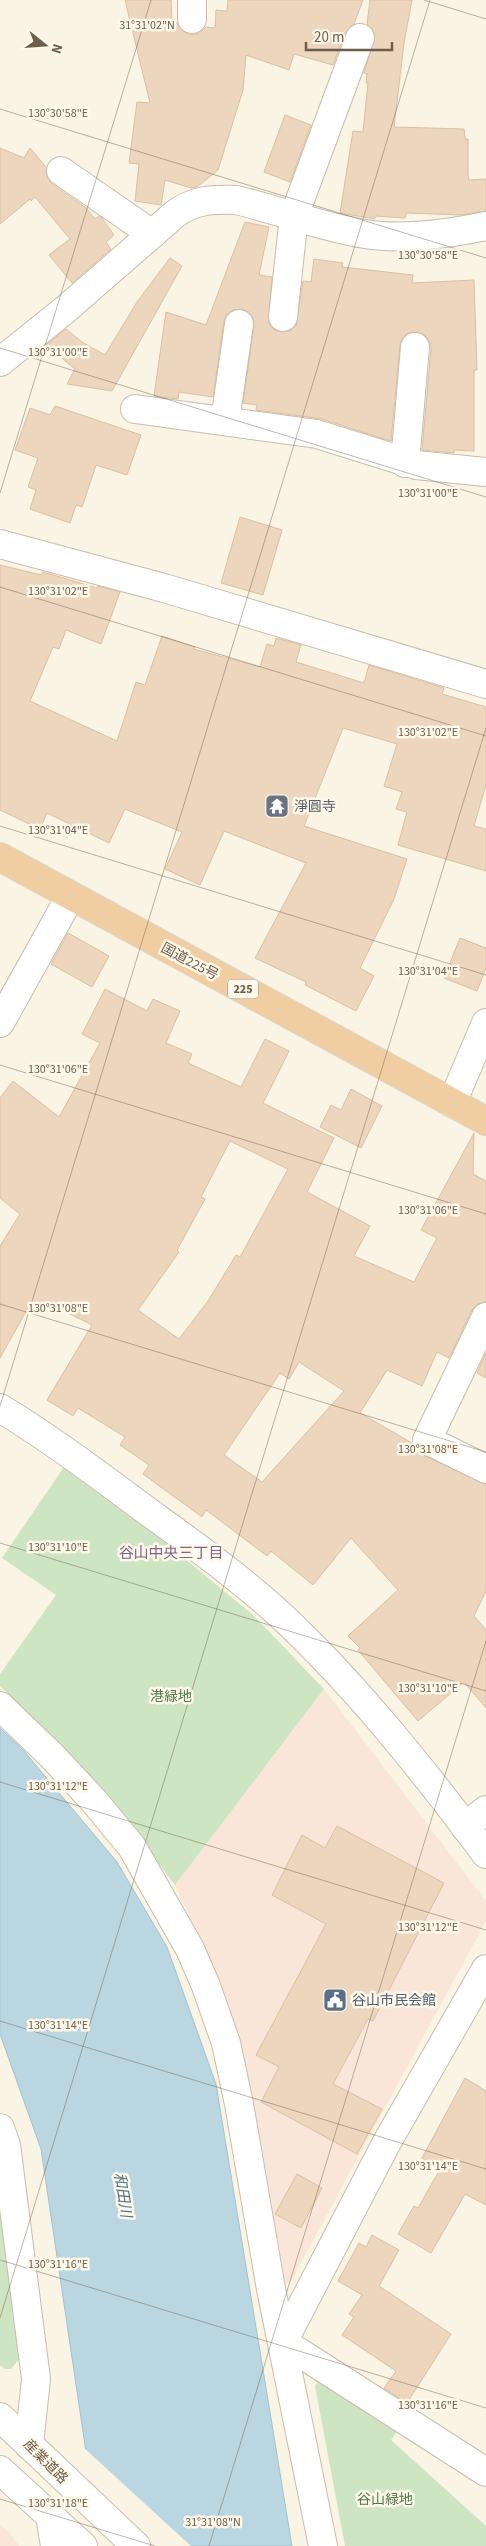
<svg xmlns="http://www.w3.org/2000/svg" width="486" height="2546" viewBox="0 0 486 2546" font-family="'Source Sans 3','Noto Sans JP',sans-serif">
<rect width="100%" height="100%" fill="#f9f4e3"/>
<g fill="#f9e6d8">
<path d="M324 1689 486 1901V1921L290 2283H281L218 1980 175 1885Z"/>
<path d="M0 2524 9 2532 19 2546H0Z"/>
</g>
<g fill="#cde5c3">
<path d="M64 1467 151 1531 252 1614 324 1689 175 1885 127 1822 67 1752 0 1686V1674L56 1595 2 1558Z"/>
<path d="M0 2171 22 2347 19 2359 11 2369H5L0 2365Z"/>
<path d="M321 2378 398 2430 391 2440 486 2526V2546H345L315 2386Z"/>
</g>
<path fill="#bad6e0" stroke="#a1c3d1" d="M0 1728 24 1751 117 1862 167 1947 216 2084 292 2546H100L41 2149 0 2034Z"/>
<path fill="#f9f4e3" d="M83 2447 191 2546H98Z"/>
<g fill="#ecd6be" stroke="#ddbfa0" fill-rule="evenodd">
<path d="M125 0H171L172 22 177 23 184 32 192 35 199 33 206 27 215 28 216 10 227 11 228 0H363L354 24 345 33 333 65 294 54 289 70 246 55 243 90 218 170 197 187 191 188 165 180 161 205 135 201 139 164 129 163 137 102 150 103Z"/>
<path d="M370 0H412L404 43 394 127 464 129 465 139H468V174L469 180 486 179V211L461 215 406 213 405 218 375 216V219L340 213 353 131 363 132 368 83H366L367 74 364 73 375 36 372 28 367 24Z"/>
<path d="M285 115 311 125 290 182 264 172Z"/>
<path d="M0 148 24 158 30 148 46 167 47 177 52 184 86 208 95 219 99 216 102 218 114 235 106 242 111 249 72 283 49 255 70 239 35 197 31 201 30 199 0 224Z"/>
<path d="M245 222 269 227 259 275 272 277 269 323 273 329 281 332 290 331 296 326 303 281 311 282 314 259 343 263 342 267 413 275 412 283 474 280 477 370H474V451L454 450V453L422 450 431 348 429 340 424 335 417 332 408 333 402 338 400 345 391 441 322 419 256 410 257 405 243 403 254 326 253 318 249 312 242 309 233 310 227 314 224 321 213 397 179 392 178 399 154 396 166 312 206 325Z"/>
<path d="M170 258 182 266 112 391 67 384 75 369 46 345 66 329 82 342 105 355 137 302Z"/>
<path d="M55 406 141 435 127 475 96 465 82 507 76 505 70 523 30 509 36 490 28 487 38 458 15 450 30 408 50 415Z"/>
<path d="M240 517 282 530 263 595 221 583Z"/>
<path d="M0 565 41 575 43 572 97 588 98 586 120 592 101 644 66 630 59 649 53 647 30 701 117 741 136 682 145 685 162 636 195 647 194 649 260 667 267 644 274 646 276 638 301 645 296 662 364 683 369 665 444 688 442 694 486 707V785L474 826 486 829V871L398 845 407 812 396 809 402 792 384 786 397 744 343 728 304 826 407 859 394 899 360 968 374 976 356 1011 305 985 306 982 255 958 306 863 224 831 200 885 165 869 182 832 125 809 109 843 47 813 40 829 0 810Z"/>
<path d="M68 933 109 956 92 987 51 964Z"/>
<path d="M460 938 486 948V968L477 991 444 978Z"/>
<path d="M105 989 147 1011 153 999 180 1011 166 1043 192 1054 188 1063 241 1087 265 1039 289 1051 263 1103 334 1138 307 1192 370 1226 354 1256 414 1282 437 1238 421 1230 474 1133 473 1174 486 1181V1302L478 1304 472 1310 449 1358 437 1352 422 1386 387 1370 360 1413 412 1443 410 1449 486 1484V1591L474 1616 486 1630V1708L464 1682 418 1721 358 1650 360 1648 348 1636 398 1590 351 1538 313 1585 271 1551 267 1556 206 1510 202 1517 143 1474 149 1465 120 1445 125 1437 78 1408 73 1416 47 1400 92 1325 46 1302 39 1313 29 1306 0 1358V1246L20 1214 0 1198V1098L13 1081 59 1117 100 1043 82 1034ZM230 1141 288 1169 240 1257 236 1255 208 1301 179 1339 138 1310 179 1252 177 1250 205 1199 201 1197ZM299 1362 344 1391 262 1482 224 1455 280 1373 289 1379Z"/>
<path d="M351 1089 382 1106 361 1148 320 1127 331 1105 341 1110Z"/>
<path d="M486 1353V1378L477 1373Z"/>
<path d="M337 1826 444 1883 373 2021 368 2019 333 2084 382 2109 357 2154 261 2102 279 2067 256 2055 326 1924 272 1895 302 1835 325 1848Z"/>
<path d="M465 2078 486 2091V2205L465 2194 431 2253 398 2234 414 2206 418 2208 439 2171 422 2158Z"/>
<path d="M297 2174 322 2188 301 2228 275 2214Z"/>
<path d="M372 2235 399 2250 379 2286 451 2334 407 2403 384 2388 396 2371 342 2335 354 2317 349 2314 362 2295 338 2281 359 2243 366 2247Z"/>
</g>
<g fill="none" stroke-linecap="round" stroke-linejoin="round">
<g stroke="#c9bcab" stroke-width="30">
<g id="minor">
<path d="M192 19V0"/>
<path d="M61 171 152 234"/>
<path d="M283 317 294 216 360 38"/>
<path d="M0 362 66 309 175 214C194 200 212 199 236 200 279 210 321 227 365 234 403 240 448 234 486 226"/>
<path d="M135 409 317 434 416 465 486 472"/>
<path d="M225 421 239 324"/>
<path d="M405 463 415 347"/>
<path d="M0 544 164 588 486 684"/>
<path d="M0 1023 70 897"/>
<path d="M452 1103 486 1023"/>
<path d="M486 1317 427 1440 486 1469"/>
<path d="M0 1706 52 1756 94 1801 132 1847 190 1949 206 1986 226 2043 239 2104 271 2289 323 2546"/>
<path d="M465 1827 486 1810"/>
<path d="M0 2128 6 2145 36 2379 29 2445"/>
<path d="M283 2342 387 2142 486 1969"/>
<path d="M283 2342 486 2472"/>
<path d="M50 2516 55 2546"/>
</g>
</g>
<g stroke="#c9bcab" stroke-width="30">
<path id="tertiary" d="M0 1408C48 1437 94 1471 139 1505 191 1543 244 1580 290 1624 362 1693 427 1775 486 1854"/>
</g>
<g stroke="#ccbdaa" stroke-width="30">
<g id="secondary">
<path d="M0 2417 136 2546"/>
<path d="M0 2470 83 2546"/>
</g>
</g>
<g stroke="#dad5d0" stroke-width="30">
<path id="trunk" d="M0 857 486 1121"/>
</g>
<use href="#minor" stroke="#fff" stroke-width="28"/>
<use href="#tertiary" stroke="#fff" stroke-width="28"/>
<use href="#secondary" stroke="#fff" stroke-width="28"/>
<use href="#trunk" stroke="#f0cea1" stroke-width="28"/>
</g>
<path fill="none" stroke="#6f5d4c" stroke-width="1" stroke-opacity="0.45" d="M424 0 486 19M0 109 486 258M0 348 486 497M0 493 151 0M0 587 486 736M0 826 486 975M0 1065 486 1214M0 1304 486 1452M0 1406 430 0M0 1543 486 1691M0 1782 486 1930M0 2021 486 2169M0 2260 486 2408M0 2318 486 728M0 2499 155 2546M209 2546 486 1641"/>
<defs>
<g id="temple-square" transform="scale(1.25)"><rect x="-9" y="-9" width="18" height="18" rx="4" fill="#6b7280" stroke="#fdf8e9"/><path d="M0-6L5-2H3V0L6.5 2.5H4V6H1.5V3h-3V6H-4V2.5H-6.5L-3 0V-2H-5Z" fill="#fff"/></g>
<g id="civic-square" transform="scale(1.25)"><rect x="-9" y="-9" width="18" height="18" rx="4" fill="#5c6f8a" stroke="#fdf8e9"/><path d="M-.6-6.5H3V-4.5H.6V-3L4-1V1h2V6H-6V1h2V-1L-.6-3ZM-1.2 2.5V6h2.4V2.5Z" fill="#fff"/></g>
</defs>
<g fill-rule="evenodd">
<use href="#temple-square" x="277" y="806"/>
<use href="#civic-square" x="335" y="2000"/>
</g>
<g text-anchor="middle" stroke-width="5" stroke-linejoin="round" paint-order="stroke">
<rect fill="#fdf8e9" stroke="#9a8c7b" stroke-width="1" x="228" y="979.5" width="30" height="19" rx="4"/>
<g font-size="12" font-weight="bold" fill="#6f5d4c">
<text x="243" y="993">225</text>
</g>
<g font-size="14" fill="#5b616d" stroke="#fdf8e9" text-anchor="start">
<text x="294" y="811">淨圓寺</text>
</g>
<g font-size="14" fill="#6f5d4c" stroke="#fdf8e9">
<text transform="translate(190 961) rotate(28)" y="5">国道225号</text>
<text transform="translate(46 2461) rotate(45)" y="5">産業道路</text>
</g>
<g font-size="14" fill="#517948" stroke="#fdf8e9">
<text x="171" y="1701">港緑地</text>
<text x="385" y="2504">谷山緑地</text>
</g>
<g font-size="14" fill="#4e5e75" stroke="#fdf8e9" text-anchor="start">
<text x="352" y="2005">谷山市民会館</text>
</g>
<g font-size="15" fill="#83648b" stroke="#fdf8e9">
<text x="171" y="1558">谷山中央三丁目</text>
</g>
<g font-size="15" font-style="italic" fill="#4c7586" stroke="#fdf8e9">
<text transform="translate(123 2195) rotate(81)" y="5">和田川</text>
</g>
</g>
<g font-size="12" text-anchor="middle" fill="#6f5d4c" stroke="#fdf8e9" stroke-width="5" stroke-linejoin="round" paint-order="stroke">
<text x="147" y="29">31°31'02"N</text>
<text x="58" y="117">130°30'58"E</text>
<text x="428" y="259">130°30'58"E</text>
<text x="58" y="356">130°31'00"E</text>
<text x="428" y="497">130°31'00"E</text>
<text x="58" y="595">130°31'02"E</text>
<text x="428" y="736">130°31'02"E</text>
<text x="58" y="834">130°31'04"E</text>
<text x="428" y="975">130°31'04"E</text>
<text x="58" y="1073">130°31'06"E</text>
<text x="428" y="1214">130°31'06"E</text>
<text x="58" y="1312">130°31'08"E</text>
<text x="428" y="1453">130°31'08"E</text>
<text x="58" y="1551">130°31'10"E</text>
<text x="428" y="1692">130°31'10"E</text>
<text x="58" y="1790">130°31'12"E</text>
<text x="428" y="1931">130°31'12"E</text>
<text x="58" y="2029">130°31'14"E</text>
<text x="428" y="2170">130°31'14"E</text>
<text x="58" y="2268">130°31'16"E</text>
<text x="428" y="2409">130°31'16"E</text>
<text x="58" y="2507">130°31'18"E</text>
<text x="213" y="2526">31°31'08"N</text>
</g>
<g transform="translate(45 45) rotate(107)" stroke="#fdf8e9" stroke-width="4" paint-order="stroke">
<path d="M0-4L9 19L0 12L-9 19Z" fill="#6f5d4c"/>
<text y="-8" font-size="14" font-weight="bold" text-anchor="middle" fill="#6f5d4c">N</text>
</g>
<path d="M306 42v8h86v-8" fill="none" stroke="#6f5d4c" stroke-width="2.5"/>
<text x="314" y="42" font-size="15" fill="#6f5d4c" stroke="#fdf8e9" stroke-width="4" paint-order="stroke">20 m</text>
</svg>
